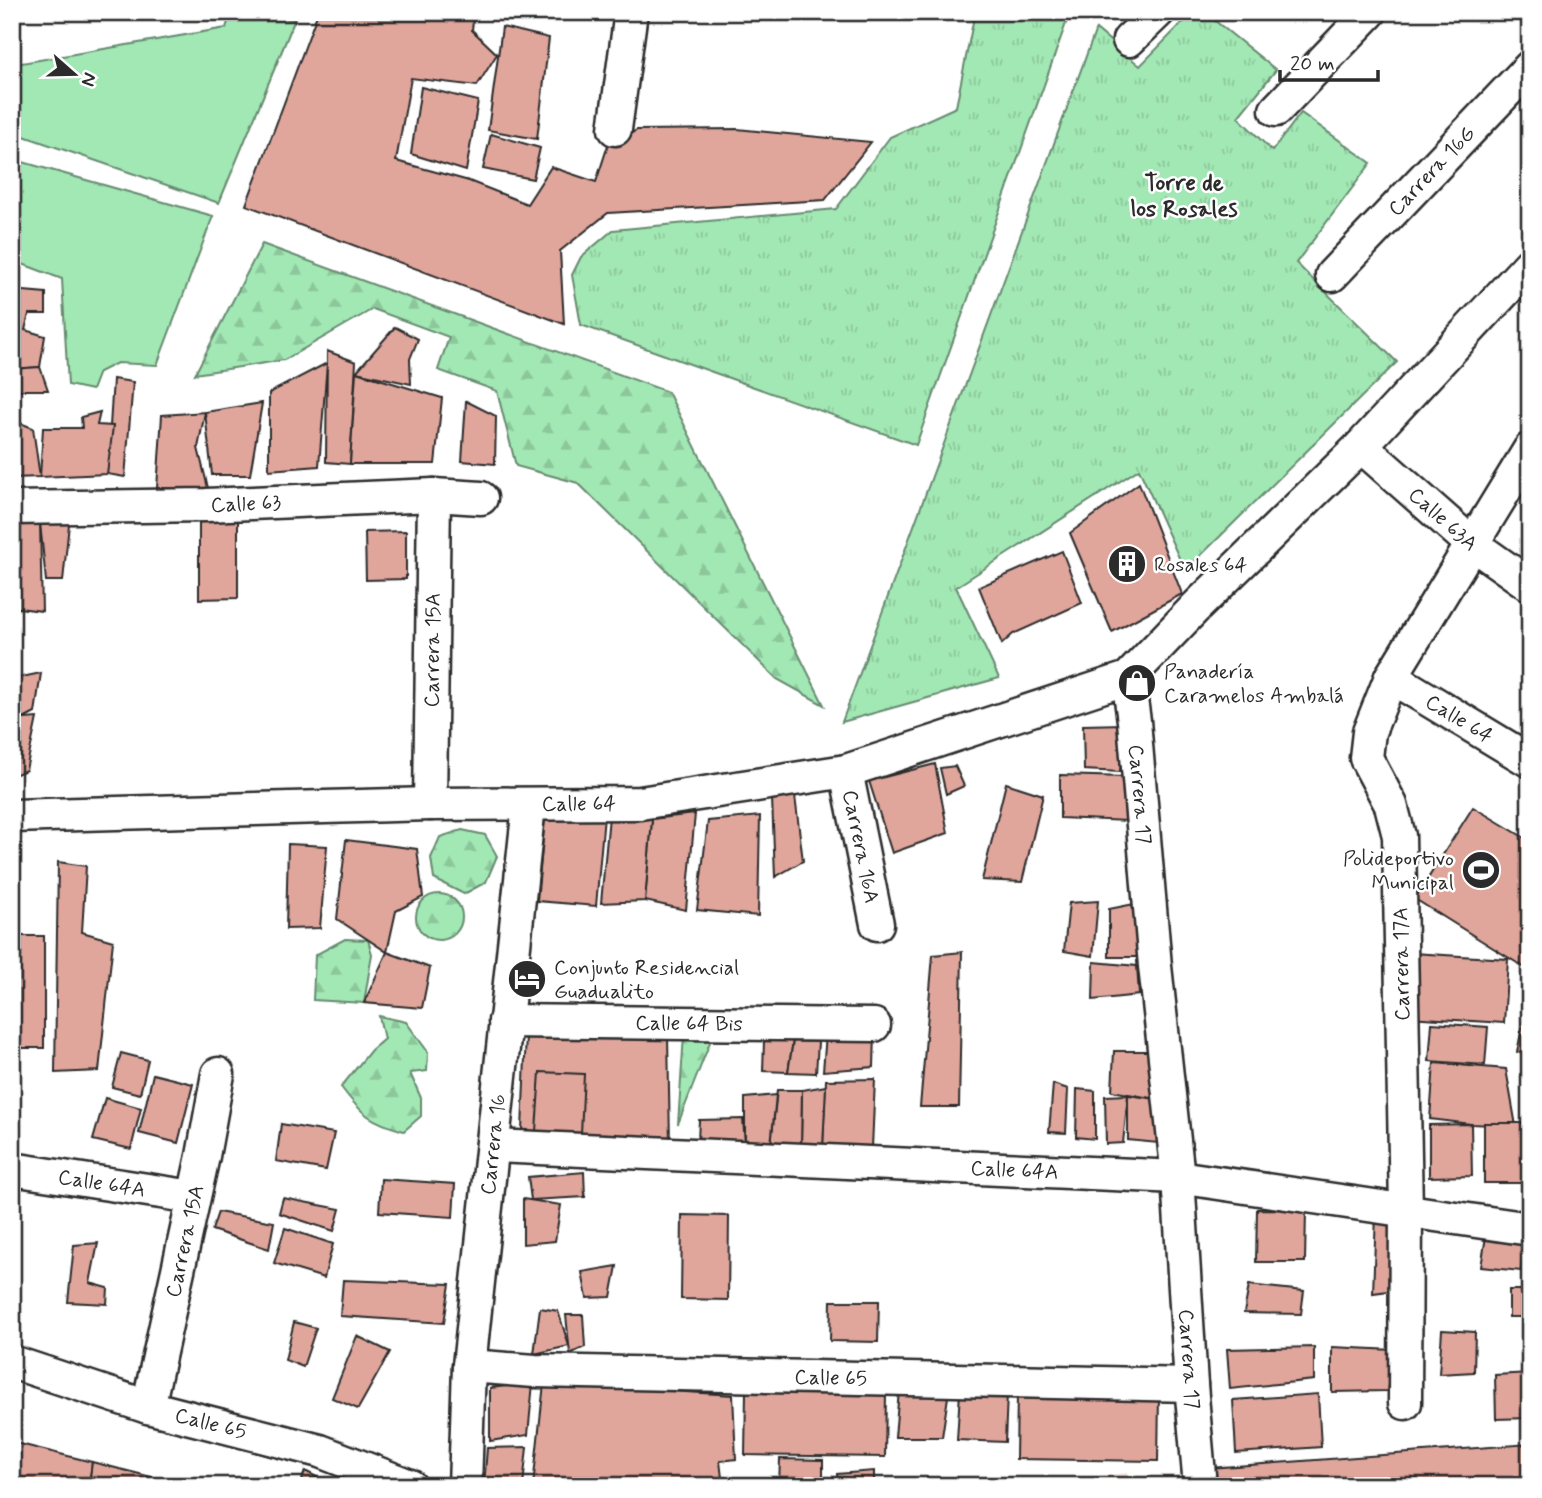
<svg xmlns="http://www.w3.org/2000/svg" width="1542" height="1498" viewBox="0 0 1542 1498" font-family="Mynerve,sans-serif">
<defs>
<pattern id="grass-tufts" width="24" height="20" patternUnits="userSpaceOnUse" patternTransform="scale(1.75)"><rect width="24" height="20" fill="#a2e8b4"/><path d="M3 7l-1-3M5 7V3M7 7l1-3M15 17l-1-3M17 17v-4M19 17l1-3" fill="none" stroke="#8cc79b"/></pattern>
<pattern id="forest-firs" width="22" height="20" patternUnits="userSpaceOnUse" patternTransform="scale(1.75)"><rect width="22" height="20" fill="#a2e8b4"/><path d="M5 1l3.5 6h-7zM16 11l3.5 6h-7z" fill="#8cc79b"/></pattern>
</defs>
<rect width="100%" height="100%" fill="#fff"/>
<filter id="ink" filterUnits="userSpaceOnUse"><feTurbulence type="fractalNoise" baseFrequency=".0143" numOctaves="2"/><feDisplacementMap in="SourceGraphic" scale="14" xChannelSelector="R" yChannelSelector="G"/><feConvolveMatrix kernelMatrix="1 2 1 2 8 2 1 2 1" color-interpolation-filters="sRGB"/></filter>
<g filter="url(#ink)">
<path fill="#f6e4e1" d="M1127 1473 1129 1486H1005Z"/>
<g fill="url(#grass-tufts)" stroke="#668a70" stroke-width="2">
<path d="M975 12H1070L916 445 581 325 572 275 581 257 613 230 836 209 890 137 956 107Z"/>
<path d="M1193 12H1204L1276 70 1238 117 1272 151 1301 113 1371 163 1296 263 1397 362 1185 571 1139 469 956 587 999 678 842 722 1096 29 1140 66Z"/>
</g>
<g fill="url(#forest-firs)" stroke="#668a70" stroke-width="2">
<path d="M262 244 668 392 824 705 777 679 578 483 516 466 497 391 438 370 449 337 373 309 284 360 195 374Z"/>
<path d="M462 830 485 835 497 856 486 882 464 894 434 879 431 858 440 837Z"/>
<circle cx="439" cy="917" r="23"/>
<path d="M345 939 368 940 372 954 364 1003 313 1000 315 955Z"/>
<path d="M379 1016 406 1022 428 1052 427 1071 410 1073 421 1098V1116L404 1131C371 1122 361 1114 341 1087L371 1050 384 1039Z"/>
<path d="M684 1035 712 1037 678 1124Z"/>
</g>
<g fill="#a2e8b4" stroke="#668a70" stroke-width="2">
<path d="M231 12H253V15L295 19 219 203 12 132V62L16 64 226 28Z"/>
<path d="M12 159 213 216 157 365 117 363 99 372 92 390 68 385 62 279 12 260Z"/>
</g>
<g fill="#e0a69c" stroke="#2b2b2b" stroke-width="2">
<path d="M318 12H474L472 30 497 54 477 86 411 78 396 161 469 181 527 204 551 167 596 182 608 145 637 130 737 129 871 142 825 200 608 213 560 251 564 324 246 205Z"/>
<path d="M502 27 549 38 537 139 488 130Z"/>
<path d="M421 87 478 101 466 171 411 154Z"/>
<path d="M491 134 540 148 533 179 483 169Z"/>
<path d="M12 290 46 293V314H29L25 330 45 336 40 367 12 369Z"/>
<path d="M395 327 418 339 410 359 411 384 356 372Z"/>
<path d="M327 351 356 362 350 464 326 462Z"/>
<path d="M327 363 319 466 269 470V393Z"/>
<path d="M40 367 48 390H19L20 423 33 428 40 477 12 478V369Z"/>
<path d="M356 372 442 398 435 464H350Z"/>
<path d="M113 379 133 382 125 477 107 474Z"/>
<path d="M466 401 496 416 495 464 462 461Z"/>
<path d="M262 403 250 475H212L205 412Z"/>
<path d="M100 412 97 425 113 426 107 474 40 477 43 428H82L81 417Z"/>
<path d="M205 412 198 448 208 488H157L162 415Z"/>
<path d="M1139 483 1182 594 1112 632 1070 533Z"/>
<path d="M199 512 238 513V598L199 599Z"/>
<path d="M40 523 69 524 63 581H46Z"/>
<path d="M40 523 42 611 12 607V524Z"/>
<path d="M406 531V579L366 580 365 532Z"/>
<path d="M1062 551 1082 603 1013 634 1002 644 979 587Z"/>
<path d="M41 673 35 713 12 725V679Z"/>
<path d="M37 718 26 770 12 776V720Z"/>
<path d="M1124 724 1120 772 1084 770 1083 725Z"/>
<path d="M935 764 948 833 892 853 869 781Z"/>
<path d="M955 766 964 786 946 794 940 768Z"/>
<path d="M1060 775 1125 777 1128 821 1060 818Z"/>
<path d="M1006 783 1043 795 1022 882 982 880Z"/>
<path d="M795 796 803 861 775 877 772 798Z"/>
<path d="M1473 807 1530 841V971L1415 899Z"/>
<path d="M695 814 686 910 645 901 652 819Z"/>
<path d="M604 816 596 906 537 901 545 817 597 820Z"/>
<path d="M609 816 652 819 645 901 601 903Z"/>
<path d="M760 816 758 916 697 910 708 821Z"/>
<path d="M346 840 417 849 423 897 396 911 387 952 337 919Z"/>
<path d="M288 844 327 846 320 928 286 929Z"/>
<path d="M58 862 86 866 82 932 113 941 99 1071 55 1073Z"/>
<path d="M1098 901 1093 956 1064 951 1069 903Z"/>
<path d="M1144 902 1150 957H1109V909Z"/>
<rect x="12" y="936" width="32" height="112"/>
<path d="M387 952 430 968 422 1008 364 1003Z"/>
<path d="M962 952 959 1107H920L933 955Z"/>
<path d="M1412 953 1508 959 1504 1023 1408 1017Z"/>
<path d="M1094 962 1137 966 1139 995 1093 1000Z"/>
<path d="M1528 999 1530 1000V1054L1517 1052Z"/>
<path d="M1432 1023 1488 1027 1485 1065 1429 1061Z"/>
<path d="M875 1033 874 1067 823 1071 826 1034Z"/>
<path d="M526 1034 668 1037 670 1143 522 1130Z"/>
<path d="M764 1041H793L788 1072 763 1071Z"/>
<path d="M793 1041 818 1042 816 1073 788 1072Z"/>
<path d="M1114 1051H1153L1156 1099 1112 1091Z"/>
<path d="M121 1053 148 1060 140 1094 112 1087Z"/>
<path d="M1434 1063 1506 1069 1516 1126 1471 1124 1430 1119Z"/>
<path d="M540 1072 584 1074 581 1134 536 1131Z"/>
<path d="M153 1074 193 1084 178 1143 139 1133Z"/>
<path d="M875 1079 872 1148 823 1147 826 1080Z"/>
<path d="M1053 1084 1068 1089 1066 1133 1049 1132Z"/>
<path d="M826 1086 823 1147 801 1145 802 1090Z"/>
<path d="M1077 1089 1095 1091V1139L1076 1137Z"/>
<path d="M777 1090H802L801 1145H771Z"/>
<path d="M776 1095 771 1145 745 1144V1098Z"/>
<path d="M1128 1095 1123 1143 1106 1144 1105 1096Z"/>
<path d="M1128 1095 1156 1099 1158 1143 1128 1140Z"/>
<path d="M105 1098 141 1108 131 1149 93 1140Z"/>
<path d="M743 1119 745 1144 698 1141 699 1120Z"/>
<rect x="1484" y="1123" width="40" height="60"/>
<path d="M281 1124 334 1133 326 1170 276 1161Z"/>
<path d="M1471 1124 1472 1176 1429 1177V1125Z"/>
<path d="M584 1172 585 1197 531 1200 528 1177Z"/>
<path d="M381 1179 455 1184 453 1217 379 1212Z"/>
<path d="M283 1198 340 1209 334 1231 279 1213Z"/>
<path d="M523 1199 561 1205 555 1241 523 1244Z"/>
<path d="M1257 1209 1306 1210 1305 1262H1256Z"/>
<path d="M218 1212 274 1222 269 1249 212 1230Z"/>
<path d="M1376 1214 1398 1217 1396 1290 1373 1293Z"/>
<path d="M682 1215 729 1216 728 1300 681 1299Z"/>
<path d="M285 1228 333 1244 324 1278 274 1263Z"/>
<path d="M1487 1230 1524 1233 1521 1271 1481 1267Z"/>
<path d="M98 1243 90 1283 108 1288 107 1304 68 1302 74 1245Z"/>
<path d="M617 1266 611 1297 587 1298 582 1272Z"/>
<path d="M343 1280 450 1284 444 1323 340 1316Z"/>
<path d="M1249 1285 1304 1291 1301 1314 1244 1313Z"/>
<rect x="1509" y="1290" width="21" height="27"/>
<path d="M831 1301H879L878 1342 830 1341Z"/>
<path d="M540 1308 558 1311 569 1346 534 1354Z"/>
<path d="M566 1315H583L585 1347 570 1354Z"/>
<path d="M294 1322 316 1328 303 1367 285 1360Z"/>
<path d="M1442 1330 1475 1332 1474 1372 1439 1374Z"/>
<path d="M357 1336 390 1352 358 1409 332 1398Z"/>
<path d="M1314 1347V1380L1230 1389 1227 1349Z"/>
<path d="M1332 1347 1394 1350 1387 1391 1332 1392Z"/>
<path d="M1530 1373V1418L1496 1419 1495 1375Z"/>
<path d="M533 1383 528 1435 490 1441V1388Z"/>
<path d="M544 1383 733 1395 736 1459 720 1461 723 1486H533Z"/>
<path d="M899 1390H949L942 1437H895Z"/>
<path d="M746 1391 886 1393 885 1457 745 1455Z"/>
<path d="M960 1392 1007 1393 1005 1442 957 1440Z"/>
<path d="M1017 1393 1159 1395 1158 1461 1016 1459Z"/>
<path d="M1318 1394 1321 1447 1236 1453 1233 1400Z"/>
<path d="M12 1442 92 1462 89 1486H12Z"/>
<path d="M1530 1444V1486H1210L1209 1468Z"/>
<path d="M527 1447 523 1486H484L487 1448Z"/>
<path d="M780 1459 823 1460V1486H779Z"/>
<path d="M92 1462 187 1486H89Z"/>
<path d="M305 1471 334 1486H300Z"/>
<path d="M874 1471V1486H838L837 1474Z"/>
</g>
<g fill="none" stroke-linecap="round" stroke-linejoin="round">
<g stroke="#2b2b2b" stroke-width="37">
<g id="street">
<path d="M1129 40 1158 12"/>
<path d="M1276 110 1370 12"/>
<path d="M615 129 631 12"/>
<path id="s1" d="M1332 275 1530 67"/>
<path id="s2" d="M1361 446 1472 544 1530 585"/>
<path id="s3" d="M12 508 206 505 434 495 481 498"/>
<path id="s4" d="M1391 677 1530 761"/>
<path id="s5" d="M1128 678 1134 721 1155 966 1178 1177 1191 1385 1200 1486"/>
<path id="s6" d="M846 771 877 924"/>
<path id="s7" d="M430 804 434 495"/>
<path id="s8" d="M12 816 430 804 640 803 846 771 1128 678 1195 608 1361 446 1530 264"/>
<path id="s9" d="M505 1021 874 1025"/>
<path id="s10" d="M493 1146 1178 1177 1530 1229"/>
<path id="s11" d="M12 1169 193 1197"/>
<path id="s12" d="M12 1362 148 1407 320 1451 410 1486"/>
<path id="s13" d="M469 1366 535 1371 1191 1385"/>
<path d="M1405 1403 1406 1210 1399 836 1391 805 1366 758 1369 732 1391 677 1530 449"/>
<path id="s14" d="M148 1407 203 1156 218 1074"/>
<path id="s15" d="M465 1486 469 1366 529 805"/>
</g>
</g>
<use href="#street" stroke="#fff" stroke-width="32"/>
</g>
</g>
<defs>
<g id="building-disc" transform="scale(2.0125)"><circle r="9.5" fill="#2b2b2b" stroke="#fff"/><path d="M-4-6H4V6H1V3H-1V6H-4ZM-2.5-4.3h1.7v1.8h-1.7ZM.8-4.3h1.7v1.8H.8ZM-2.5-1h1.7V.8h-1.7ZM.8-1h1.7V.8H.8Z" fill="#fff"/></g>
<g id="shop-disc" transform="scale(2.0125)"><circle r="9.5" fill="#2b2b2b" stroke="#fff"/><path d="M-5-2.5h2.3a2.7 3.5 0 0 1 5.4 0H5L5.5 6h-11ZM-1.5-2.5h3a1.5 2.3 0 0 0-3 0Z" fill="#fff"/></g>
<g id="stadium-disc" transform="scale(2.0125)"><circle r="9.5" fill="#2b2b2b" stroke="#fff"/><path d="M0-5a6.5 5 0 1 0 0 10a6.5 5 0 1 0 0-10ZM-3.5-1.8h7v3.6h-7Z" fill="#fff"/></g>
<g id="hotel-disc" transform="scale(2.0125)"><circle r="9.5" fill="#2b2b2b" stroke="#fff"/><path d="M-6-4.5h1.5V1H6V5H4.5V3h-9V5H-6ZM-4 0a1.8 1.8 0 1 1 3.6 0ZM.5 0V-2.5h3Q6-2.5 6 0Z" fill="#fff"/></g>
</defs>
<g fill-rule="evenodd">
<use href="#building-disc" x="1127" y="564"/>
<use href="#shop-disc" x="1137" y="683"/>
<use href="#stadium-disc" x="1481" y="870"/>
<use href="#hotel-disc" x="527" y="979"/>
</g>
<g text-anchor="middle" stroke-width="5" stroke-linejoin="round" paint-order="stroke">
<g font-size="21" fill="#2b2b2b" stroke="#fff">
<text dy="7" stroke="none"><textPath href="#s1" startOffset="144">Carrera 16G</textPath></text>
<text dy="7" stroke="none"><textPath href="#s3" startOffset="234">Calle 63</textPath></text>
<text dy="7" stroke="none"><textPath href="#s2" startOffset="110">Calle 63A</textPath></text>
<text dy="7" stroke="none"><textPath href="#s7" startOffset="154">Carrera 15A</textPath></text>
<text dy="7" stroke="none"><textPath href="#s4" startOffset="80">Calle 64</textPath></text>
<text dy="7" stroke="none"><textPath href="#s5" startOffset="117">Carrera 17</textPath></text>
<text dy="7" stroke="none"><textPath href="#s8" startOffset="567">Calle 64</textPath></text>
<text dy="7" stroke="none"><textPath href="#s6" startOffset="77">Carrera 16A</textPath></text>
<text transform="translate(1401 964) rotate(-91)" y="7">Carrera 17A</text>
<text dy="7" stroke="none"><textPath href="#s9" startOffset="184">Calle 64 Bis</textPath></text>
<text dy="7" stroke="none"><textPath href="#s15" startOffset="343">Carrera 16</textPath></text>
<text dy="7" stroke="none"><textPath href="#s10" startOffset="522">Calle 64A</textPath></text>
<text dy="7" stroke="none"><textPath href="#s11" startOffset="91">Calle 64A</textPath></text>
<text dy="7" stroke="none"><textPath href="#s14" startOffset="170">Carrera 15A</textPath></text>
<text dy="7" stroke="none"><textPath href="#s5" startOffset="684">Carrera 17</textPath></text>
<text dy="7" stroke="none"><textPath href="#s13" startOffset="362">Calle 65</textPath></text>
<text dy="7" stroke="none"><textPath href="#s12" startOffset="208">Calle 65</textPath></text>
</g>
<g font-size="21" fill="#2b2b2b" stroke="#fff" text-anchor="start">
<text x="1154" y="571">Rosales 64</text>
<text x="1164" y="678">Panadería<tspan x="1164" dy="24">Caramelos Ambalá</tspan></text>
<text x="1454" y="865" text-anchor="end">Polideportivo<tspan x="1454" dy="24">Municipal</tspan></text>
<text x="554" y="974">Conjunto Residencial<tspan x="554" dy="24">Guadualito</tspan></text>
</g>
<g font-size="23" font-weight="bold" fill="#2b2b2b" stroke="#fff">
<text x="1184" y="190">Torre de<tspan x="1184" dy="26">los Rosales</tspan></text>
</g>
</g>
<rect width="1542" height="1498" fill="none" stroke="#fff" stroke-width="42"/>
<rect x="21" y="21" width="1500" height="1456" fill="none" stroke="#2b2b2b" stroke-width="2.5" filter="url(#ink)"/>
<g transform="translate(74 74) rotate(110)" stroke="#ffffff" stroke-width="5" paint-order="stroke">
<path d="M0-5L12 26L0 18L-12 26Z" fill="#2b2b2b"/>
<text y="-10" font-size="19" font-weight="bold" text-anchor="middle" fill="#2b2b2b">N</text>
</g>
<path d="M1280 70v10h98v-10" fill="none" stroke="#2b2b2b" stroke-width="3.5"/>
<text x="1290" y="70" font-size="21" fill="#2b2b2b" stroke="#ffffff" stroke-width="5" paint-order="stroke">20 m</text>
</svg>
